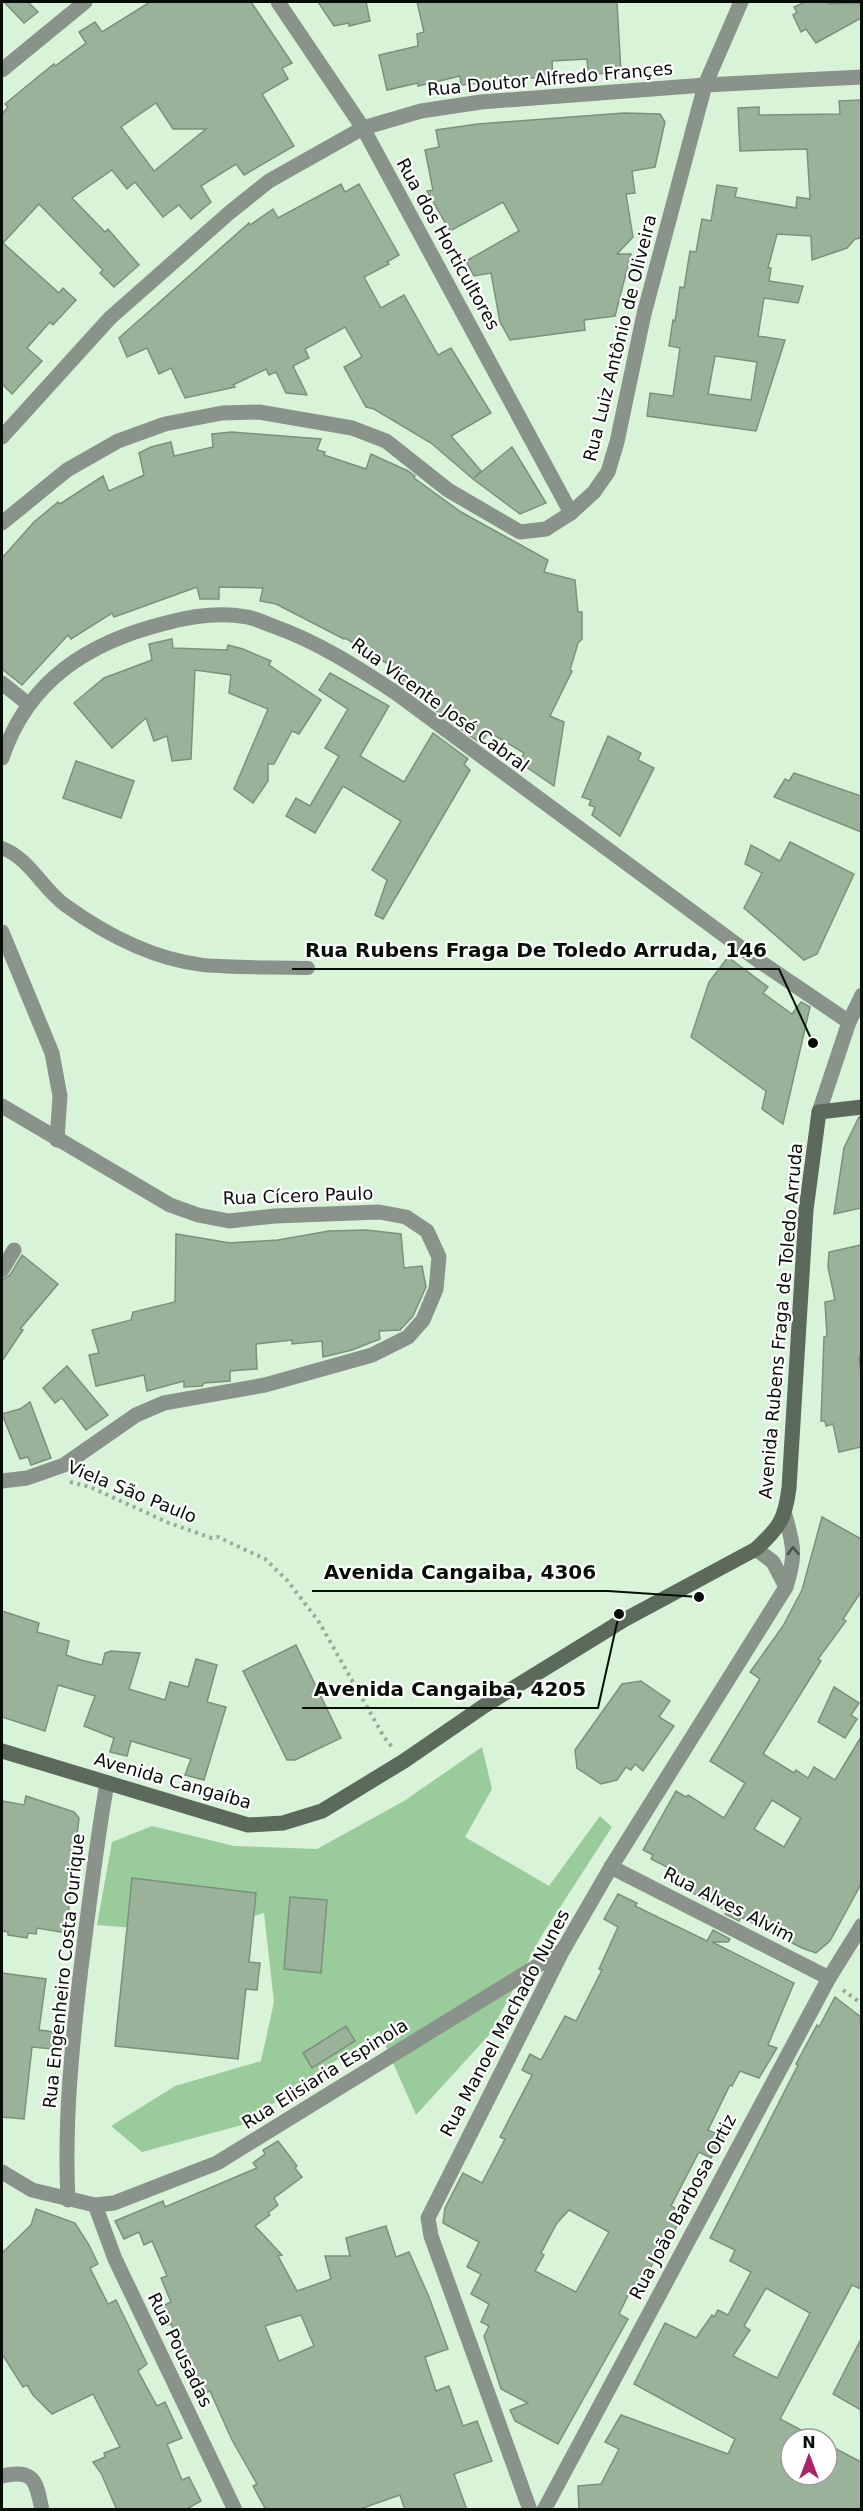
<svg xmlns="http://www.w3.org/2000/svg" width="863" height="2511" viewBox="0 0 863 2511" font-family="'DejaVu Sans',sans-serif">
<rect width="100%" height="100%" fill="#d9f3d9"/>
<path fill="#9acb9b" d="M482 1747 492 1789 465 1837 549 1886 600 1816 612 1827 542 1935 489 2035 416 2115 379 2031 242 2125 142 2152 111 2126 175 2086 261 2061 274 2002 264 1913 196 1933 97 1925 112 1842 152 1826 234 1846 317 1849 404 1801Z"/>
<g fill="#9ab29a" stroke="#7a917a" stroke-width="1.5" fill-rule="evenodd">
<path d="M4 2H28L38 12 24 23Z"/>
<path d="M150 2H251L292 63 282 68 288 79 262 94 294 146 244 175 236 164 201 186 211 202 191 219 179 205 163 217 135 182 127 189 112 170 72 198 105 232 108 229 139 265 114 287 100 273 103 270 39 204 3 243 59 293 63 288 76 300 53 325 50 322 27 348 42 361 12 394 2 384V114L8 107 5 104 23 89 54 64 55 66 86 43 79 32 95 22 102 32ZM156 103 173 129H206L154 171 121 127Z"/>
<path d="M318 2H366L370 21 349 26V23L334 26Z"/>
<path d="M417 2H617L621 73 588 74 587 59 552 61 553 76 461 85 460 76 418 86V83L387 90 379 55 418 46 417 34 424 32Z"/>
<path d="M805 2H828L829 4 861 3V18L816 43 806 29 801 32 793 15 797 12 794 7Z"/>
<path d="M861 100V238L855 239 847 248 812 260 811 236 777 234 768 268H771L769 281 803 286 798 303 764 298 758 336 785 340 756 431 647 416 650 393 673 396 680 348 669 346 673 320 675 321 680 287 684 288 690 251 696 252 702 219 711 221 717 185 737 188 735 197 796 208 797 197 810 199 807 149 740 151 738 108 759 107V115L840 114 839 101ZM715 356 757 362 751 400 708 394Z"/>
<path d="M624 113 660 114 665 122 655 167 632 171 635 193 626 194 633 237 617 254H631L615 316 584 320 585 330 510 340 500 322 491 273 474 276 466 261 519 231 503 202 450 231 427 191 433 190 425 150 439 147 436 130 478 124Z"/>
<path d="M341 184 345 192 359 184 399 255 387 262 389 264 364 277 381 308 404 295 438 355 451 348 491 413 451 436 481 471 474 478 512 447 546 503 520 514 473 479 431 443 374 409 366 407 344 367 362 357 345 327 305 349 309 358 293 366 307 395 286 393 276 372 269 375 266 369 233 385 235 387 185 398 171 368 159 374 147 348 127 357 119 338 249 223 250 225 273 209 278 218Z"/>
<path d="M232 432 321 439 317 450 325 452 324 455 366 469 371 454 408 471 415 476 414 478 461 512 548 560 544 572 575 580 578 612H582V639L578 643 570 670 572 671 550 716 564 722 554 786 519 762 524 753 489 732 480 743 443 716 401 683 405 676 390 665 345 638 344 639 276 604 260 601 263 588 219 587V599H200L197 587 114 617 112 613 71 639 68 635 22 685 2 669V558L34 522 58 502 60 504 103 476 109 491 144 475 139 453 151 447 171 442 174 456 213 447 212 434Z"/>
<path d="M172 639 173 648 227 650 228 645 243 649 271 661 269 665 321 700 299 734 292 731 274 764H268V781L253 803 234 789 268 709 229 693 231 675 195 670 191 759 172 761 167 736 154 741 146 718 112 748 74 703 104 678 152 660 149 644Z"/>
<path d="M330 673 389 706 360 756 404 782 433 733 468 759 464 764 470 770 383 919 375 915 387 880 372 870 401 821 343 786 315 833 286 816 296 798 310 806 339 756 325 748 348 709 319 690Z"/>
<path d="M608 736 641 753 638 760 654 768 620 836 592 815 595 807 589 805 591 800 582 797Z"/>
<path d="M76 761 134 781 121 818 63 798Z"/>
<path d="M794 773 861 796V832L774 797 785 779 789 781Z"/>
<path d="M790 842 854 874 817 954 804 960 744 908 762 873 745 864 751 845 780 861Z"/>
<path d="M728 957 768 987 763 993 792 1014 801 1002 810 1007 783 1124 762 1109 766 1091 691 1037 709 982Z"/>
<path d="M859 1117H861V1208L834 1214 844 1148Z"/>
<path d="M366 1230 401 1234 404 1268 422 1266 426 1287 413 1316 400 1330 379 1331 380 1339 352 1350 323 1357 322 1341 292 1344V1340L256 1344 257 1369 230 1371V1381L204 1383 202 1386 184 1387V1381L147 1391 144 1375 96 1386 89 1355 99 1353 92 1330 131 1320 133 1312 175 1302 176 1234 230 1243 278 1240 329 1231Z"/>
<path d="M861 1245V1357H859L861 1372V1447L839 1452 833 1424 826 1426 825 1421H821L824 1337 827 1336 825 1302 835 1300 828 1267 829 1252Z"/>
<path d="M22 1255 58 1284 20 1329 23 1330 2 1361V1280L10 1275Z"/>
<path d="M67 1366 108 1415 86 1430 62 1398 55 1403 43 1388Z"/>
<path d="M30 1402 51 1458 31 1465 28 1457 20 1459 2 1414 20 1409Z"/>
<path d="M822 1517 861 1539V1592L843 1619 846 1621 818 1659 821 1661 763 1754 794 1773 796 1770 808 1778 814 1767 835 1780 861 1737V1884L830 1941 816 1953 802 1948 741 1917 739 1921 725 1914 727 1911 672 1882 677 1872 651 1859 653 1855 643 1850 676 1791 686 1797 688 1795 724 1818 745 1783 710 1761 760 1679 750 1672 783 1626 802 1590ZM772 1800 801 1818 784 1847 754 1829Z"/>
<path d="M2 1611 39 1623 37 1632 69 1641 66 1655 81 1660 102 1665 105 1653 111 1651 140 1653 129 1689 165 1700 170 1682 188 1687 196 1659 217 1665 207 1702 226 1707 204 1780 185 1775 191 1759 131 1741 127 1756 110 1752 114 1738 84 1726 95 1696 58 1685 45 1731 2 1717Z"/>
<path d="M296 1645 341 1738 295 1760H287L243 1671Z"/>
<path d="M641 1681 670 1701 659 1717 674 1726 643 1771 635 1764 631 1770 626 1767 617 1780 601 1784 577 1768 575 1750 622 1684Z"/>
<path d="M834 1687 859 1703 851 1715 857 1719 845 1738 818 1722Z"/>
<path d="M26 1796 74 1812 79 1818 66 1933 37 1928 36 1934 28 1933 27 1938 8 1935V1932L2 1931V1801L24 1805Z"/>
<path d="M132 1878 256 1893 249 1962 260 1963 257 1990 246 1989 238 2059 115 2046Z"/>
<path d="M618 1894 637 1903 635 1906 707 1941 713 1930 730 1939 728 1942H712L794 1983 768 2045 777 2048 759 2078 740 2071 732 2086 730 2085 708 2130 724 2137 711 2158 699 2152 671 2206 684 2213 659 2259 656 2257 641 2286 634 2283 619 2314 628 2319 558 2444 515 2421 510 2410 528 2403 501 2389 484 2336 489 2326 481 2322 489 2304 471 2294 481 2274 467 2267 479 2242 443 2223 445 2208 463 2173 482 2183 505 2139 500 2137 532 2075 522 2070 530 2054 541 2060 565 2016 576 2021 602 1970 599 1969 618 1927 604 1919ZM569 2210 609 2232 576 2292 535 2271 544 2255 541 2253 557 2223Z"/>
<path d="M290 1897 327 1900 321 1973 284 1969Z"/>
<path d="M2 1973 46 1979 39 2030 55 2032 53 2049 32 2047 24 2119 2 2117Z"/>
<path d="M835 1997 861 2017V2289L852 2285 780 2419 818 2439H791V2475H827V2444L861 2462V2510H579L578 2486 601 2484 619 2449 605 2442 621 2415 728 2454 735 2439 634 2384 665 2323 696 2338 712 2315 714 2317 718 2310 728 2315 751 2272 730 2261 735 2250 710 2238 798 2065 796 2064 817 2025 819 2027ZM766 2288 810 2313 777 2378 733 2356 750 2330 744 2326Z"/>
<path d="M346 2026 355 2041 312 2068 303 2053Z"/>
<path d="M278 2141 297 2166 295 2168 302 2177 274 2198 278 2205 268 2213 270 2215 255 2226 282 2255 278 2256 297 2291 331 2279 325 2256H350L346 2238 386 2226 396 2257 409 2252 429 2297 448 2349 425 2357 436 2391 449 2386 463 2426 477 2421 492 2461 454 2474 467 2510H405L400 2495 357 2510H266L253 2486 257 2484 232 2440 210 2391 200 2395 191 2379 195 2377 171 2324 167 2325 158 2308 171 2302 161 2278 167 2276 152 2241 144 2245 139 2232 124 2239 115 2221 163 2201 165 2207 257 2168 253 2163 265 2154 263 2150ZM301 2315 314 2346 279 2361 265 2326Z"/>
<path d="M36 2209 75 2223 89 2245 98 2264 90 2268 108 2304 116 2300 147 2364 138 2371 157 2406 165 2402 182 2438 167 2444 182 2480 189 2477 201 2501 185 2510H117L101 2473 93 2462 105 2457 104 2453 120 2447 93 2394 52 2414 33 2395 27 2385 23 2387 2 2354V2253L31 2225Z"/>
<path d="M861 2339V2410L833 2394Z"/>
</g>
<g fill="none" stroke-linecap="round" stroke-linejoin="round">
<g stroke="#97ab97" stroke-width="4" stroke-dasharray="3 4.5" stroke-linecap="butt">
<path d="M70 1482 90 1487 169 1523 212 1538 218 1537 265 1559 287 1580 319 1622 384 1737 392 1747"/>
<path d="M843 1990 862 2004"/>
</g>
<path stroke="#899389" stroke-width="14" d="M2 848C28 857 43 889 65 905 105 934 153 959 203 965 237 968 273 967 308 968"/>
<g stroke="#899389" stroke-width="15">
<path d="M278 2 363 128 571 513"/>
<path d="M2 70 85 2"/>
<path d="M2 437 110 318 229 213 269 181 363 128 421 111 481 102 705 85 862 77"/>
<path d="M2 523 67 470 118 441 165 424 222 413 259 412 352 428 386 441 448 490 520 532 546 529 571 513 594 492 608 472 617 442 644 314 705 85 741 2"/>
<path d="M2 683 28 704"/>
<path d="M2 758C28 680 89 642 166 623 192 616 220 612 247 617 255 618 264 623 273 626 318 642 357 667 396 693L759 961 849 1022"/>
<path d="M2 932 52 1053 60 1096 57 1140"/>
<path d="M2 1106 170 1205 198 1215 229 1221 275 1216 379 1212 406 1217 427 1231 439 1257 436 1289 423 1320 408 1337 372 1355 265 1385 164 1403 136 1415 64 1465 27 1478 2 1481"/>
<path d="M2 1270 14 1250"/>
<path d="M756 1549 773 1562 786 1587"/>
<path d="M611 1867 829 1978"/>
<path d="M2 2172 32 2190 95 2205 114 2203 217 2163 563 1950"/>
<path d="M68 2200C64 2122 72 2045 81 1968 89 1906 96 1845 107 1783"/>
<path d="M95 2205 115 2259 235 2510"/>
<path d="M2 2476C35 2469 36 2481 42 2510"/>
<path d="M530 2510 431 2236 428 2218 563 1950 611 1867 786 1587C796 1556 794 1546 785 1515"/>
<path d="M544 2510 829 1978 862 1925"/>
</g>
<path stroke="#899389" stroke-width="15" d="M819 1112 849 1022 862 995"/>
<path stroke="#5b6a5b" stroke-width="15" d="M2 1751 248 1825 283 1823 322 1811 404 1761 484 1706 622 1621 756 1549C780 1527 785 1519 789 1488L806 1210 819 1112 862 1107"/>
</g>
<defs><path id="oneway-chevron" d="M-2-3.5L2.5 0L-2 3.5" fill="none" stroke-width="1.6" stroke-linecap="round" stroke-linejoin="round" transform="scale(1.5)"/></defs>
<use stroke="#485048" href="#oneway-chevron" transform="translate(793 1551) rotate(-93)"/>
<g text-anchor="middle" stroke-width="4.5" stroke-linejoin="round" paint-order="stroke">
<g font-size="18" fill="#060e06" stroke="#fff">
<text transform="translate(550 79) rotate(-5)" y="6">Rua Doutor Alfredo Françes</text>
<text transform="translate(448 244) rotate(61)" y="6">Rua dos Horticultores</text>
<text transform="translate(620 338) rotate(-76)" y="6">Rua Luiz Antônio de Oliveira</text>
<text transform="translate(440 705) rotate(36)" y="6">Rua Vicente José Cabral</text>
<text transform="translate(298 1196) rotate(-2)" y="6">Rua Cícero Paulo</text>
<text transform="translate(781 1321) rotate(-85)" y="6">Avenida Rubens Fraga de Toledo Arruda</text>
<text transform="translate(132 1492) rotate(22)" y="6">Viela São Paulo</text>
<text transform="translate(173 1781) rotate(16)" y="6">Avenida Cangaíba</text>
<text transform="translate(729 1905) rotate(27)" y="6">Rua Alves Alvim</text>
<text transform="translate(64 1971) rotate(-84)" y="6">Rua Engenheiro Costa Ourique</text>
<text transform="translate(505 2023) rotate(-62)" y="6">Rua Manoel Machado Nunes</text>
<text transform="translate(325 2074) rotate(-32)" y="6">Rua Elisiaria Espinola</text>
<text transform="translate(683 2207) rotate(-62)" y="6">Rua João Barbosa Ortiz</text>
<text transform="translate(180 2350) rotate(64)" y="6">Rua Pousadas</text>
</g>
</g>
<path fill="none" stroke="#060e06" stroke-width="2" d="M813 1043L779 969H292M699 1597L608 1591H312M619 1614L598 1708H302"/>
<g fill="#060e06" stroke="#fff" stroke-width="2">
<circle cx="813" cy="1043" r="6"/>
<circle cx="699" cy="1597" r="6"/>
<circle cx="619" cy="1614" r="6"/>
</g>
<g font-size="20" text-anchor="middle" font-weight="bold" fill="#060e06" stroke="#fff" stroke-width="4.5" stroke-linejoin="round" paint-order="stroke">
<text x="536" y="957">Rua Rubens Fraga De Toledo Arruda, 146</text>
<text x="460" y="1579">Avenida Cangaiba, 4306</text>
<text x="450" y="1696">Avenida Cangaiba, 4205</text>
</g>
<rect width="863" height="2511" fill="none" stroke="#060e06" stroke-width="6"/>
<g transform="translate(809 2457)"><circle r="28" fill="#ffffff" stroke="#9b9f9b" stroke-width="1.5"/>
<path d="M0-4.5L10 22L0 15L-10 22Z" fill="#ab2267"/>
<text y="-9" font-size="16" font-weight="bold" text-anchor="middle" fill="#060e06">N</text>
</g>
</svg>
